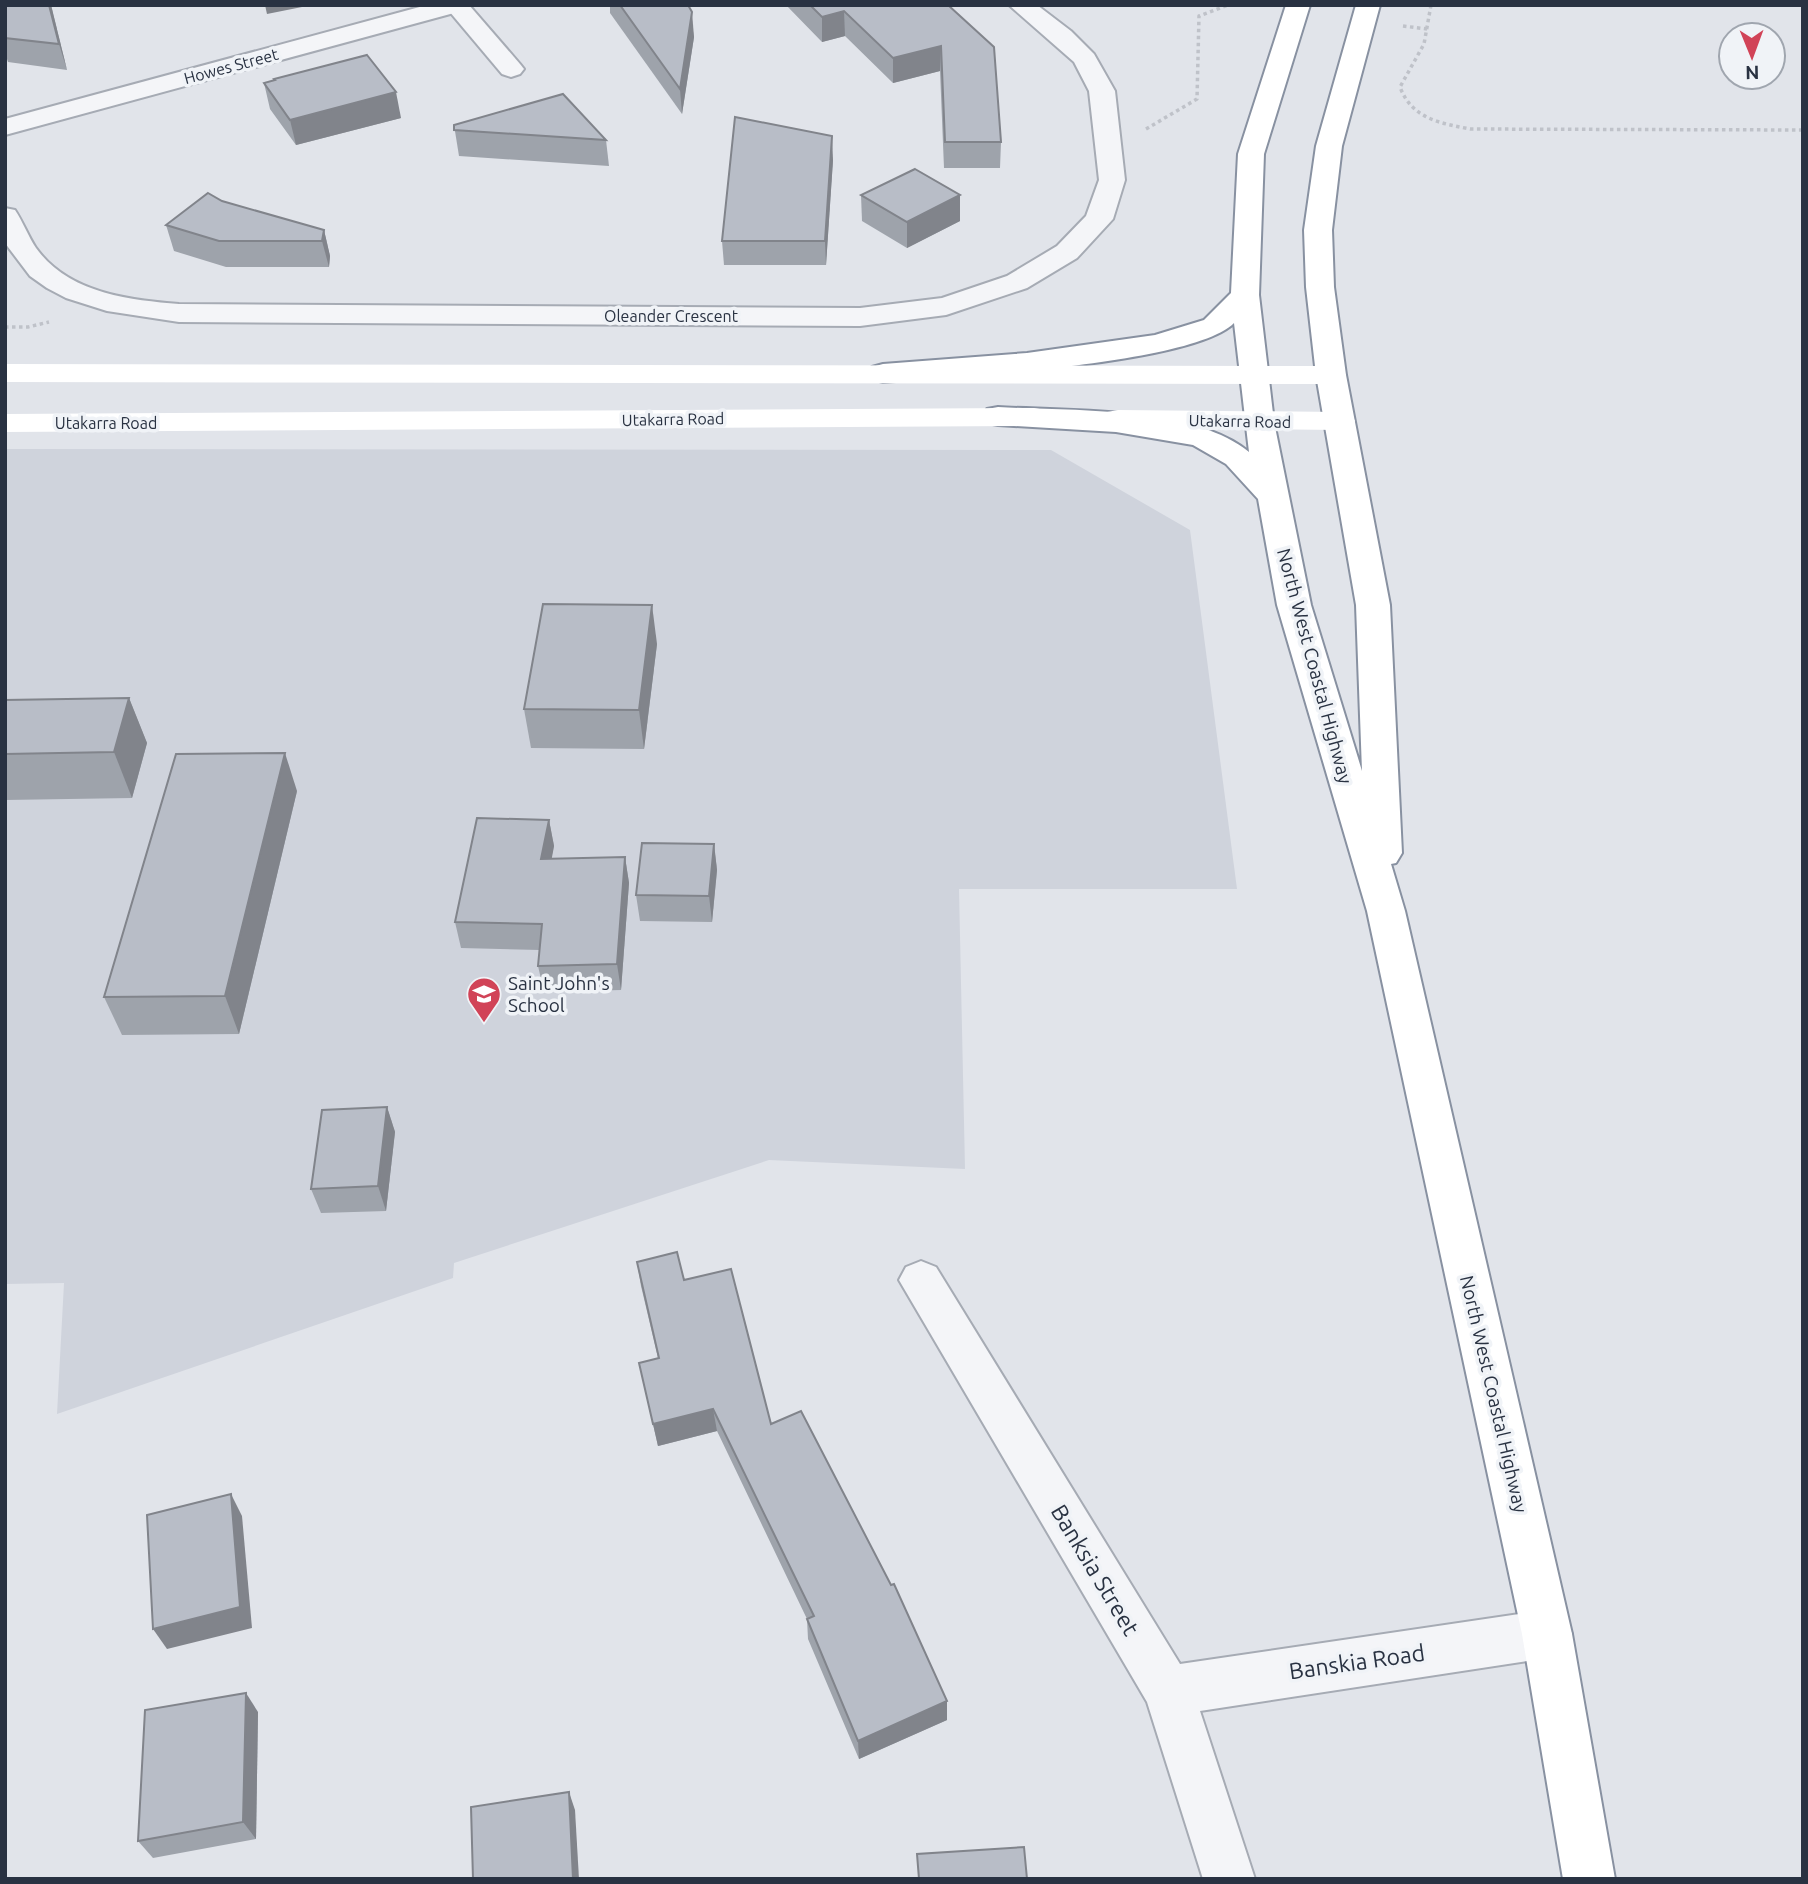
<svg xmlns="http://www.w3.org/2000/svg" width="1808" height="1884" viewBox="0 0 1808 1884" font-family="Ubuntu,sans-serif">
<rect width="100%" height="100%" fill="#e1e4ea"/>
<path fill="#cfd3dc" d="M5 449 1051 450 1190 530 1237 889H959L965 1169 769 1160 454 1263 453 1278 57 1414 64 1283 5 1284Z"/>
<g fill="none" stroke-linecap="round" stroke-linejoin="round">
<g stroke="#a6abb4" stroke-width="4">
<g id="minor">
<path d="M444 5H469L520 64 524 69 520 74 511 77 502 74Z"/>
<path d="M1009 5H1037L1071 31 1094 54 1115 91 1125 180 1113 219 1077 258 1027 288 946 315 860 326 179 322 107 311 66 298 47 288 30 276 5 243V208L15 210C23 222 28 236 36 248 68 293 129 300 179 304L860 308 942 298 1007 276 1057 246 1086 216 1099 180 1089 91 1074 62Z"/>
<path d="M921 1261 936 1267 1180 1664 1547 1610 1564 1617 1572 1634 1564 1651 1547 1658 1200 1711 1255 1879H1203L1147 1702 899 1280 906 1267Z"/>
</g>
</g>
<g stroke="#a6abb4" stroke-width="4">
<path id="tertiary" d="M427 5H468L465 10 5 135V119Z"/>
</g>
<g stroke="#8891a1" stroke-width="4">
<path id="trunk" d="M1286 5H1310L1264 154 1259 295 1274 422 1311 605 1362 771 1356 605 1316 375 1306 287 1304 230 1316 146 1356 5H1380L1342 146 1332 230 1334 287 1346 375 1390 605 1402 853 1396 863 1391 864 1405 911 1572 1634 1615 1879H1563L1522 1634 1367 911 1277 605 1258 499 1226 464 1193 445 1116 432 998 425 987 423 983 416 987 409 998 407C1068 411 1194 406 1249 452L1234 323C1192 365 950 377 883 382L872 379 868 373 872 367 883 364 1027 353 1155 335 1204 320 1231 293 1238 154Z"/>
</g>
<g stroke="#bfc2c9" stroke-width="3.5" stroke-dasharray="3.5 3.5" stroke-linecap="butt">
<path d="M1431 5 1424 44 1400 87C1412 119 1440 123 1470 129L1803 130"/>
<path d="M1403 26 1427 29"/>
<path d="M1146 129 1197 99 1199 16 1228 5"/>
<path d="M5 327H28L49 322"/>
</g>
<use href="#minor" fill="#f4f5f8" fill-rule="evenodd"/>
<use href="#tertiary" fill="#f4f5f8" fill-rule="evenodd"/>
<g fill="#fff" fill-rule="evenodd">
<path d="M5 364 1331 366 1342 369 1346 375 1342 381 1331 384 5 382Z"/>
<path d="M1034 408 1045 410 1049 417 1045 424 1034 426 5 432V414Z"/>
<path d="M1118 410 1340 412 1351 414 1355 421 1351 428 1340 430 1118 428 1107 426 1103 419 1107 412Z"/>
</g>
<use href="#trunk" fill="#fff" fill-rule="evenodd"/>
</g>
<g fill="#9ea3ab">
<path d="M5 5H51L67 70 8 62 5 53Z"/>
<path d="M610 5H688L694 37 682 114 610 13Z"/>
<path d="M786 5H948L1001 142 1000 168H944L940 71 893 83 845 36 822 42Z"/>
<path d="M274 79 401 118 296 145 270 109 264 83 274 81Z"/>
<path d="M454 125 606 140 609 166 459 156Z"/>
<path d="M833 160 826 265H724L722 241Z"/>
<path d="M861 195H960V221L907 248 862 221Z"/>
<path d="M222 201 324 230 330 256 329 267H226L174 251 166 225Z"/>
<path d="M657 644 644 749 531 748 524 709Z"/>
<path d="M129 698 147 743 132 798 5 800V700Z"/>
<path d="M297 791 239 1034 122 1035 104 997Z"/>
<path d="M549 820 554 846 551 859 625 857 629 883 621 990 544 992 538 966 540 950 461 948 455 922Z"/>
<path d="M714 844 717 870 712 922 640 921 636 895Z"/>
<path d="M387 1107 395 1132 386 1211 321 1213 311 1189Z"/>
<path d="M637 1262 684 1280 771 1424 947 1701V1720L859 1759 808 1639 807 1619 717 1431 658 1446 639 1363 658 1358 641 1286Z"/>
<path d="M258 1712 256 1839 153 1858 138 1841Z"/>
</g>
<g fill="#81848b">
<path d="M49 5H51L67 70 59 44Z"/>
<path d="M265 5H312L267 14Z"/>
<path d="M844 11 845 36 822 42V17Z"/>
<path d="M692 12 694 37 682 114 680 89Z"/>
<path d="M941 46 940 71 893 83V58Z"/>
<path d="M396 92 401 118 296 145 290 120Z"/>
<path d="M832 136 833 160 826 265 825 241Z"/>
<path d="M960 195V221L907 248V222Z"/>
<path d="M324 230 330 256 329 267 322 241Z"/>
<path d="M652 605 657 644 644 749 639 710Z"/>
<path d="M129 698 147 743 132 798 114 752Z"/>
<path d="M285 753 297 791 239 1034 225 996Z"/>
<path d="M549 820 554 846 547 885 541 859Z"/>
<path d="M714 844 717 870 712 922 709 896Z"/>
<path d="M625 857 629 883 621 990 617 964Z"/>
<path d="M387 1107 395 1132 386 1211 378 1186Z"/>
<path d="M713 1409 717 1431 658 1446 653 1424Z"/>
<path d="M231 1494 242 1516 252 1628 167 1649 153 1629Z"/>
<path d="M246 1693 258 1712 256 1839 243 1822Z"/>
<path d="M947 1701V1720L859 1759 858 1741Z"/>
<path d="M569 1792 575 1810 579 1879H573Z"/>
</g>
<g fill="#b8bdc7" stroke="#81848b" stroke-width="2">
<path d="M5 5H49L59 44 5 38Z"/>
<path d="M620 5H688L692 12 680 89Z"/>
<path d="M810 5H948L994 47 1001 142H945L941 46 893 58 844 11 822 17Z"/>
<path d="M367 55 396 92 290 120 264 83 275 80 274 79Z"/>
<path d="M563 94 606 140 454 130V125Z"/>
<path d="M735 117 832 136 825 241H722Z"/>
<path d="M915 169 960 195 907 222 861 195Z"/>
<path d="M208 193 222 201 324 230 322 241H219L166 225Z"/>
<path d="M543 604 652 605 639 710 524 709Z"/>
<path d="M129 698 114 752 5 754V700Z"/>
<path d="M285 753 225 996 104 997 176 754Z"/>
<path d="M477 818 549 820 541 859 625 857 617 964 538 966 542 924 455 922Z"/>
<path d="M642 843 714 844 709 896 636 895Z"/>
<path d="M387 1107 378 1186 311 1189 322 1110Z"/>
<path d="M677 1252 684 1280 731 1269 771 1424 801 1411 891 1585 894 1584 947 1701 858 1741 807 1619 814 1616 713 1409 653 1424 639 1363 659 1358 637 1262Z"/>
<path d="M231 1494 240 1607 153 1629 147 1515Z"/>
<path d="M246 1693 243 1822 138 1841 145 1710Z"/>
<path d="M569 1792 573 1879H473L471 1807Z"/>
<path d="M1024 1847 1027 1879H919L917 1854Z"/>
</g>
<defs>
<g id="school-pin" transform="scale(1.75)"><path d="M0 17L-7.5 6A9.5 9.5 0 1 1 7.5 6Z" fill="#d14357" stroke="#f0f3f7"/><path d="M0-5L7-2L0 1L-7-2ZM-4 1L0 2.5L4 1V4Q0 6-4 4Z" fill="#fff"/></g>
</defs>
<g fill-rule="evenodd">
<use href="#school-pin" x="484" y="994"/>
</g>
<g text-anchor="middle" stroke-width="7" stroke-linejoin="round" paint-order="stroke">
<g font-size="16" fill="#293242" stroke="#f0f3f7">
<text transform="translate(231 66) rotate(-15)" y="6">Howes Street</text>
<text x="671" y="322">Oleander Crescent</text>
<text transform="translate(673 419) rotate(-1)" y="6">Utakarra Road</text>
<text transform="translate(1240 421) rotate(1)" y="6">Utakarra Road</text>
<text x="106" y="429">Utakarra Road</text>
</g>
<g font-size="19" fill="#293242" stroke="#f0f3f7">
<text transform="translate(1315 666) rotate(75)" y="7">North West Coastal Highway</text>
<text transform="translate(1494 1394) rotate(77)" y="7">North West Coastal Highway</text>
</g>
<g font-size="19" fill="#293242" stroke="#f0f3f7" text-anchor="start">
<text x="508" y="990">Saint John's<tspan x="508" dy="22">School</tspan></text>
</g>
<g font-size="23" fill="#293242" stroke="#f0f3f7">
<text transform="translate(1095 1570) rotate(59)" y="8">Banksia Street</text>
<text transform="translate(1357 1662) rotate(-8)" y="8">Banskia Road</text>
</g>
</g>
<rect width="1808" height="1884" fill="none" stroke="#293242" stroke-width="14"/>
<g transform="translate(1752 56) rotate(179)"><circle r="33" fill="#f0f3f7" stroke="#a0a6af" stroke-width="2"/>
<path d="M0-5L12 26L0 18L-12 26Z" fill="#d14357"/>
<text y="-10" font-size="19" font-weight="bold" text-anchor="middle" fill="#293242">N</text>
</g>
</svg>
